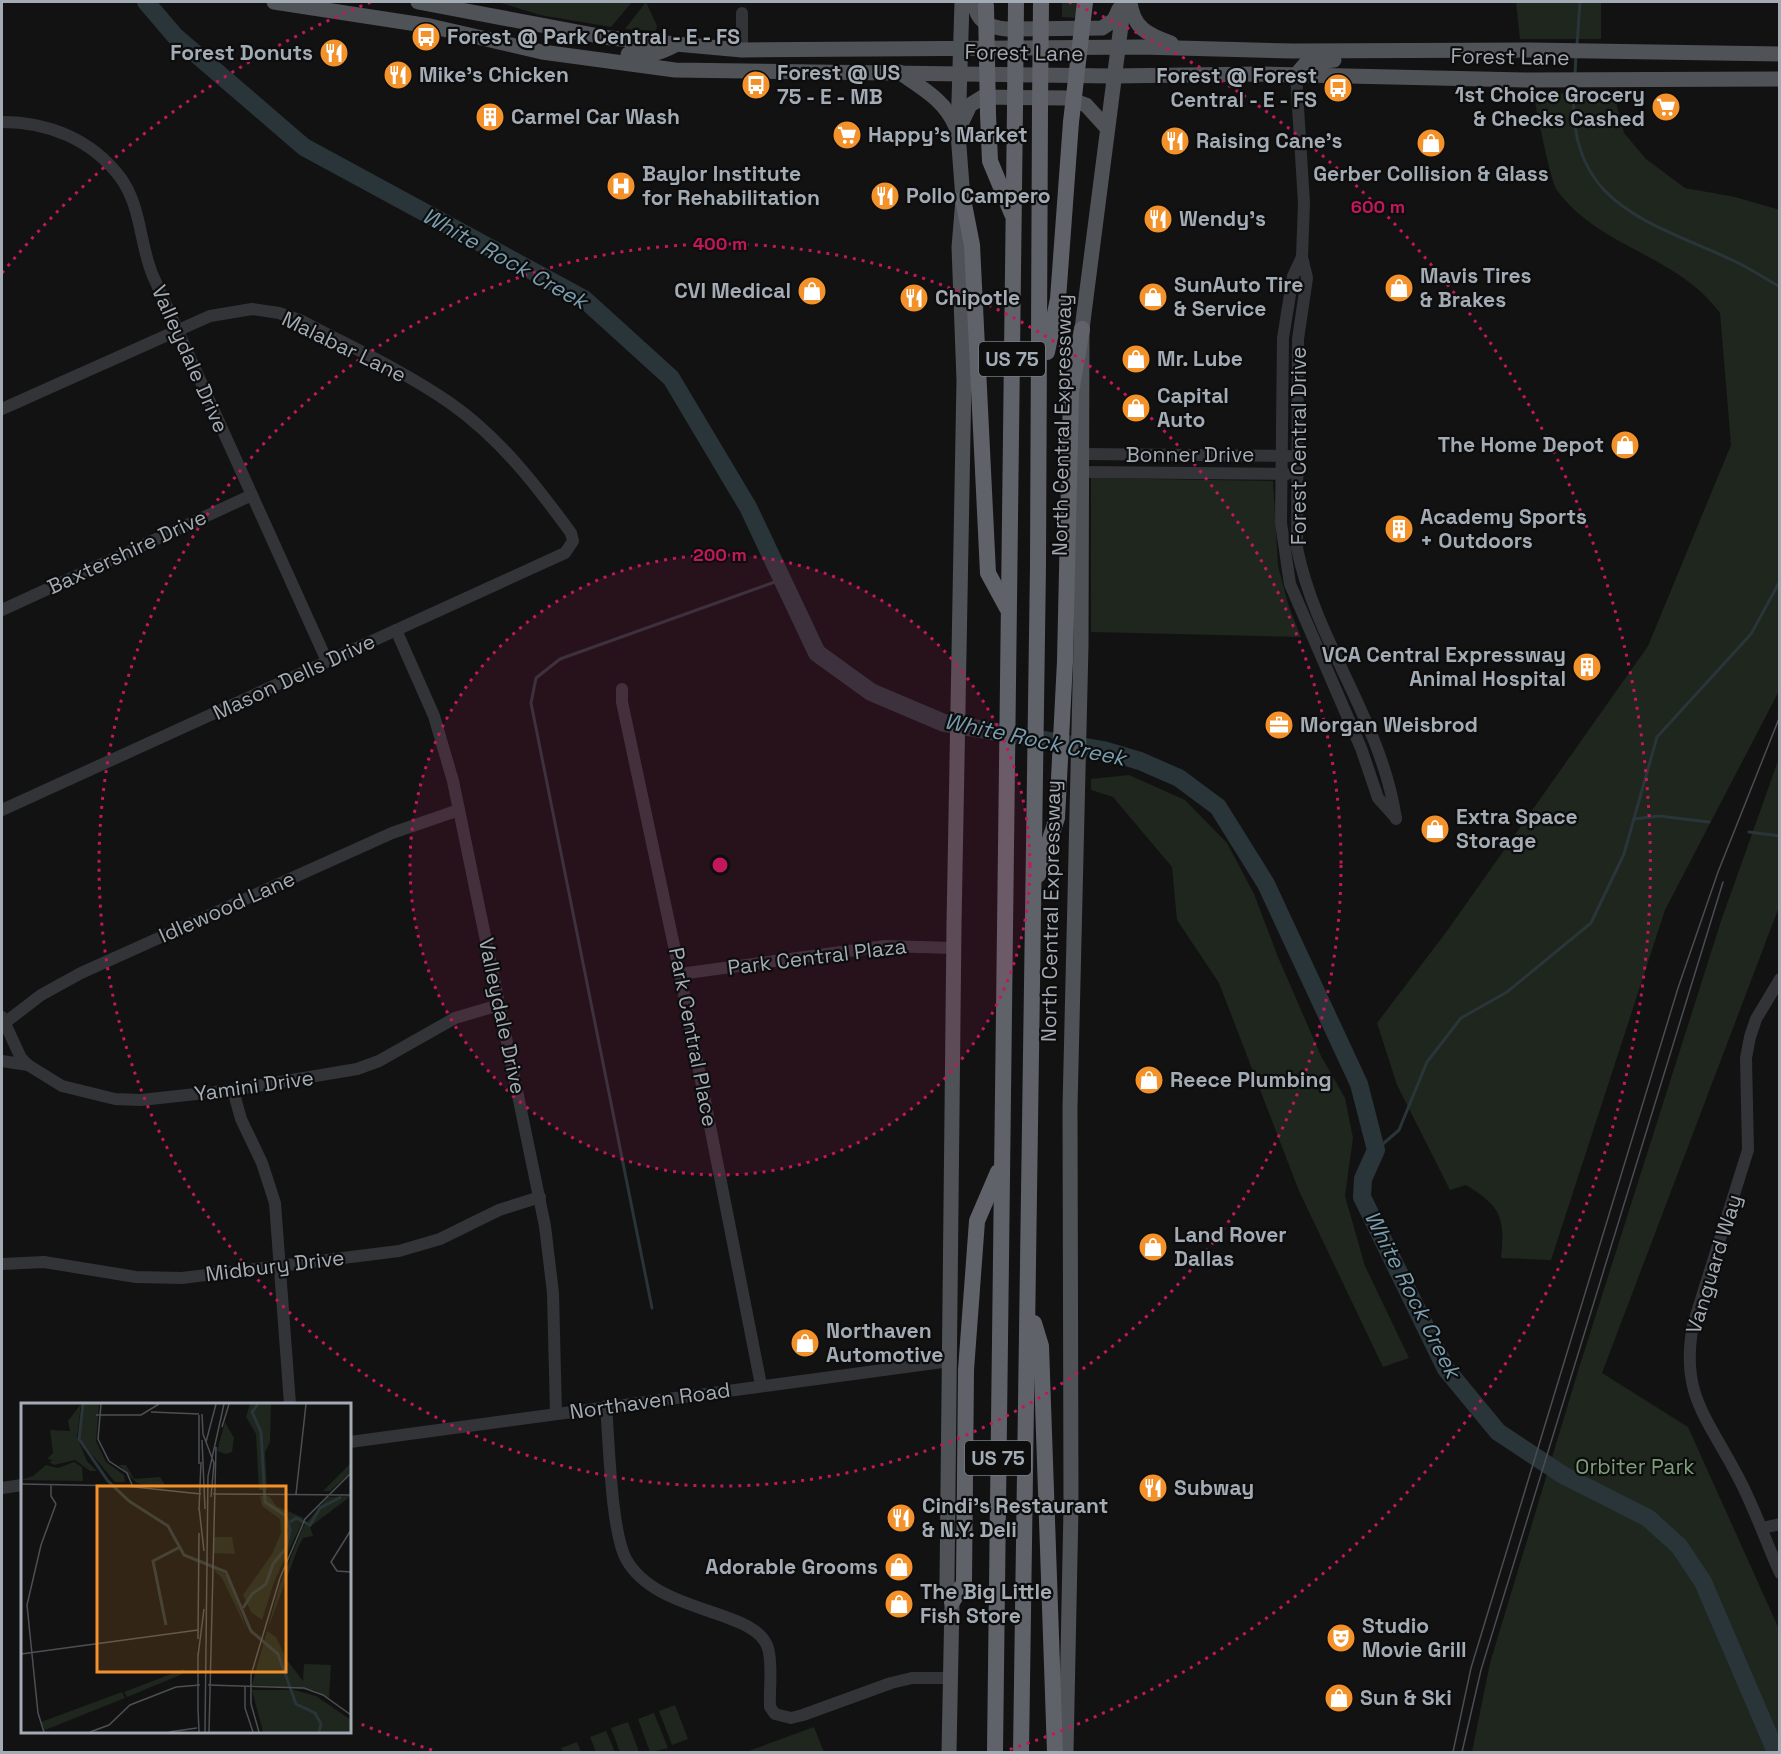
<svg xmlns="http://www.w3.org/2000/svg" width="1781" height="1754" viewBox="0 0 1781 1754" font-family="'Space Grotesk',sans-serif">
<rect width="100%" height="100%" fill="#121213"/>
<g fill="#1e261e">
<path d="M498 2H632L611 27 540 15Z"/>
<path d="M646 2 657 26 656 31 625 29Z"/>
<path d="M1062 2H1079L1077 18 1062 17Z"/>
<path d="M1516 2H1601V39H1520Z"/>
<path d="M1533 93 1614 94 1624 133 1646 159 1685 188 1735 197 1780 210 1779 691 1665 910 1551 1260 1501 1258C1505 1218 1502 1207 1466 1185L1450 1190 1397 1085 1377 1023 1447 931 1648 646 1731 445 1720 313C1678 255 1597 247 1557 190 1550 180 1537 110 1533 93Z"/>
<path d="M1091 478 1273 481 1278 566 1289 607 1301 637 1091 632Z"/>
<path d="M1779 758V907L1602 1373 1688 1427 1779 1629V1752H1472L1490 1663 1579 1368 1721 921Z"/>
<path d="M1129 775 1185 800 1227 843 1254 894 1278 957 1321 1056 1345 1098 1353 1138 1345 1196 1365 1266 1409 1358 1383 1367 1299 1191 1219 983 1177 920 1172 867 1113 797 1091 790V779Z"/>
<path d="M675 1705 688 1739 672 1745 659 1711Z"/>
<path d="M654 1713 668 1748 650 1752 638 1719Z"/>
<path d="M628 1722 639 1752H620L611 1728Z"/>
<path d="M814 1727 824 1752H746Z"/>
<path d="M606 1731 615 1752H596L590 1737Z"/>
<path d="M577 1742 581 1752H563L561 1748Z"/>
</g>
<g fill="none" stroke-linecap="round" stroke-linejoin="round">
<g stroke="#2a3539" stroke-width="3">
<path d="M1577 45 1580 2"/>
<path d="M1575 75 1576 54"/>
<path d="M1574 84C1566 204 1643 219 1732 260 1748 267 1764 278 1780 287"/>
<path d="M1634 819 1659 816 1709 822"/>
<path d="M1749 832 1780 836"/>
<path d="M1376 1150 1399 1130 1427 1062 1461 1018 1507 992 1591 923 1624 854 1657 737 1751 634 1780 581"/>
<path d="M652 1308 531 703 536 678 560 659 783 579"/>
</g>
<path stroke="#2a3539" stroke-width="18" d="M146 2 175 36 304 147 584 299 671 378 748 507 817 653 871 692 944 723 1103 750 1140 761 1179 778 1218 807 1266 884 1359 1084 1376 1150 1363 1179 1362 1197 1446 1369 1498 1432 1563 1475 1648 1518 1679 1546 1703 1582 1776 1752"/>
<g stroke="#333438" stroke-width="12">
<path d="M742 50V13"/>
<path d="M1296 75 1304 203 1302 257 1307 278 1298 339 1297 548C1316 643 1382 722 1396 819"/>
<path d="M2 122C48 122 91 139 120 177 142 207 139 243 153 276 210 405 269 533 327 661"/>
<path d="M1302 257 1293 276 1283 338 1281 523 1290 584 1361 748 1378 798 1396 818"/>
<path d="M2 409 210 316 252 309 279 313 302 321C351 347 404 371 450 403 500 438 536 485 571 533L573 541 565 553 2 810"/>
<path d="M1084 454 1289 456"/>
<path d="M1084 472 1287 474"/>
<path d="M2 610 252 495"/>
<path d="M396 630 434 716 453 781 545 1226 553 1293 556 1414"/>
<path d="M622 689V702L680 974 761 1385"/>
<path d="M680 974 885 946 953 948"/>
<path d="M1780 979 1756 1019 1750 1037 1746 1058 1748 1150 1693 1325C1680 1394 1707 1417 1737 1475 1754 1506 1765 1540 1780 1573"/>
<path d="M2 1017 21 1058 28 1065"/>
<path d="M2 1025 41 995 81 973 392 833 459 810"/>
<path d="M2 1061 28 1065 62 1086 115 1099 141 1100 233 1090 357 1069 379 1061 455 1018 499 1005"/>
<path d="M233 1090 241 1119 262 1163 275 1203 290 1404"/>
<path d="M2 1264 44 1262 136 1277 182 1278 399 1251 440 1239 499 1210 540 1197"/>
<path d="M606 1406C609 1441 611 1531 626 1559 657 1615 756 1608 768 1648 773 1666 769 1688 770 1707L775 1714 791 1718 803 1715 891 1683 912 1678H951"/>
<path d="M350 1442 950 1361"/>
<path d="M2 1488 22 1485"/>
<path d="M1762 1528 1780 1524"/>
</g>
<g stroke="#4f5257" stroke-width="15">
<path d="M274 2 430 26 542 52 675 70 1113 76 1259 74 1525 80 1780 79"/>
<path d="M418 2 610 38 742 50 1141 47 1293 51 1530 50 1780 54"/>
<path d="M974 2C977 21 987 27 1006 29L1102 28 1114 20 1119 9"/>
<path d="M1130 2C1133 28 1148 35 1171 43"/>
<path d="M628 54C648 56 658 54 675 45"/>
<path d="M899 72C922 88 945 100 956 127"/>
<path d="M1296 75 1306 63 1334 60"/>
<path d="M961 124 970 105 983 97 1066 98 1086 105 1107 128"/>
<path d="M949 1752 952 1602 947 1583 954 925 964 380 959 247 963 199 958 133 962 2"/>
<path d="M1066 1752 1071 1508 1070 1107 1081 645 1082 329 1124 2"/>
</g>
<g stroke="#5f6369" stroke-width="16">
<path d="M988 114 990 161 1012 214"/>
<path d="M963 199 972 245 988 573 1007 608"/>
<path d="M1047 352 1058 299 1071 122"/>
<path d="M1038 875 1057 818 1065 661 1071 392 1082 329"/>
<path d="M1034 1323 1041 1346 1055 1752"/>
<path d="M952 1602 964 1583 966 1370 977 1221 998 1172"/>
<path d="M995 1752 1015 107"/>
<path d="M1021 1752 1038 566 1040 107"/>
</g>
<g stroke="#4a4d51" stroke-width="1.5">
<path d="M1453 1752 1471 1668 1678 988 1718 872 1780 716"/>
<path d="M1462 1752 1481 1670 1723 882"/>
</g>
<g stroke="#5f6369" stroke-width="16">
<path d="M986 6 988 114"/>
<path d="M1015 107 1016 2"/>
<path d="M1040 107 1041 2"/>
<path d="M1071 122 1085 2"/>
</g>
</g>
<circle cx="720" cy="865" r="310" fill="#c2185b" fill-opacity=".12"/>
<g fill="none" stroke="#c2185b" stroke-width="3" stroke-dasharray="3 6">
<circle cx="720" cy="865" r="310"/>
<circle cx="720" cy="865" r="621"/>
<path d="M432 1750A931 931 0 0 1 356 1722M2 273A931 931 0 0 1 371 2M1069 2A931 931 0 0 1 1008 1750"/>
</g>
<defs>
<g id="bus-disc" transform="scale(1.5)"><circle r="9.5" fill="#f3922a" stroke="#0d0d0e"/><path d="M-5-6H5V4H4V6H2V4H-2V6H-4V4H-5ZM-3.5-4V0h7V-4ZM-3.5 1.2v1.5H-2V1.2ZM2 1.2v1.5H3.5V1.2Z" fill="#fff"/></g>
<g id="restaurant-disc" transform="scale(1.5)"><circle r="9.5" fill="#f3922a" stroke="#0d0d0e"/><path d="M-5-6h1v4h1v-4h1v4h1v-4h1v5L-1.5 .5V6h-2V.5L-5-1ZM5-6V6H3V1.5H1.5Q1.5-4 5-6Z" fill="#fff"/></g>
<g id="supermarket-disc" transform="scale(1.5)"><circle r="9.5" fill="#f3922a" stroke="#0d0d0e"/><path d="M-6-5.5h2.5l.6 2H6L4.5 2H-2.5L-4.4-4H-6ZM-1.5 3.2a1.3 1.3 0 1 0 .1 0ZM3 3.2a1.3 1.3 0 1 0 .1 0Z" fill="#fff"/></g>
<g id="building-disc" transform="scale(1.5)"><circle r="9.5" fill="#f3922a" stroke="#0d0d0e"/><path d="M-4-6H4V6H1V3H-1V6H-4ZM-2.5-4.3h1.7v1.8h-1.7ZM.8-4.3h1.7v1.8H.8ZM-2.5-1h1.7V.8h-1.7ZM.8-1h1.7V.8H.8Z" fill="#fff"/></g>
<g id="shop-disc" transform="scale(1.5)"><circle r="9.5" fill="#f3922a" stroke="#0d0d0e"/><path d="M-5-2.5h2.3a2.7 3.5 0 0 1 5.4 0H5L5.5 6h-11ZM-1.5-2.5h3a1.5 2.3 0 0 0-3 0Z" fill="#fff"/></g>
<g id="hospital-disc" transform="scale(1.5)"><circle r="9.5" fill="#f3922a" stroke="#0d0d0e"/><path d="M-5-5h3v3.5h4V-5h3V5h-3V1.5h-4V5h-3Z" fill="#fff"/></g>
<g id="office-disc" transform="scale(1.5)"><circle r="9.5" fill="#f3922a" stroke="#0d0d0e"/><path d="M-6-3h4V-5.5h4V-3h4V5H-6ZM-1-4.5V-3h2v-1.5ZM-6 0V1H6V0Z" fill="#fff"/></g>
<g id="theatre-disc" transform="scale(1.5)"><circle r="9.5" fill="#f3922a" stroke="#0d0d0e"/><path d="M-5-5.5Q0-4 5-5.5V0Q5 5 0 6Q-5 5-5 0ZM-3.3-2.5H-1v1.5H-3.3ZM1-2.5H3.3v1.5H1ZM-2.8 1Q0 5.5 2.8 1Z" fill="#fff"/></g>
</defs>
<g fill-rule="evenodd">
<use href="#bus-disc" x="426" y="37"/>
<use href="#restaurant-disc" x="334" y="53"/>
<use href="#restaurant-disc" x="398" y="75"/>
<use href="#bus-disc" x="756" y="85"/>
<use href="#bus-disc" x="1338" y="88"/>
<use href="#supermarket-disc" x="1666" y="107"/>
<use href="#building-disc" x="490" y="117"/>
<use href="#supermarket-disc" x="847" y="135"/>
<use href="#restaurant-disc" x="1175" y="141"/>
<use href="#shop-disc" x="1431" y="143"/>
<use href="#hospital-disc" x="621" y="186"/>
<use href="#restaurant-disc" x="885" y="196"/>
<use href="#restaurant-disc" x="1158" y="219"/>
<use href="#shop-disc" x="1399" y="288"/>
<use href="#shop-disc" x="812" y="291"/>
<use href="#shop-disc" x="1153" y="297"/>
<use href="#restaurant-disc" x="914" y="298"/>
<use href="#shop-disc" x="1136" y="359"/>
<use href="#shop-disc" x="1136" y="408"/>
<use href="#shop-disc" x="1625" y="445"/>
<use href="#building-disc" x="1399" y="529"/>
<use href="#building-disc" x="1587" y="667"/>
<use href="#office-disc" x="1279" y="725"/>
<use href="#shop-disc" x="1435" y="829"/>
<use href="#shop-disc" x="1149" y="1080"/>
<use href="#shop-disc" x="1153" y="1247"/>
<use href="#shop-disc" x="805" y="1343"/>
<use href="#restaurant-disc" x="1153" y="1488"/>
<use href="#restaurant-disc" x="901" y="1518"/>
<use href="#shop-disc" x="899" y="1567"/>
<use href="#shop-disc" x="899" y="1604"/>
<use href="#theatre-disc" x="1341" y="1638"/>
<use href="#shop-disc" x="1339" y="1698"/>
</g>
<g text-anchor="middle" stroke-width="4.5" stroke-linejoin="round" paint-order="stroke">
<g fill="#0d0d0e" stroke="#767c82" stroke-width="1.5">
<rect x="979" y="342" width="66" height="34" rx="4.5"/>
<rect x="965" y="1441" width="66" height="34" rx="4.5"/>
</g>
<g font-size="20" font-weight="bold" fill="#a3abb4">
<text x="1012" y="366">US 75</text>
<text x="998" y="1465">US 75</text>
</g>
<g font-size="21" font-weight="bold" fill="#a3abb4" stroke="#0d0d0e" text-anchor="start">
<text x="447" y="44">Forest @ Park Central - E - FS</text>
<text x="313" y="60" text-anchor="end">Forest Donuts</text>
<text x="777" y="80">Forest @ US<tspan x="777" dy="24">75 - E - MB</tspan></text>
<text x="419" y="82">Mike's Chicken</text>
<text x="1317" y="83" text-anchor="end">Forest @ Forest<tspan x="1317" dy="24">Central - E - FS</tspan></text>
<text x="1645" y="102" text-anchor="end">1st Choice Grocery<tspan x="1645" dy="24">&amp; Checks Cashed</tspan></text>
<text x="511" y="124">Carmel Car Wash</text>
<text x="868" y="142">Happy's Market</text>
<text x="1196" y="148">Raising Cane's</text>
<text x="642" y="181">Baylor Institute<tspan x="642" dy="24">for Rehabilitation</tspan></text>
<text x="1431" y="181" text-anchor="middle">Gerber Collision &amp; Glass</text>
<text x="906" y="203">Pollo Campero</text>
<text x="1179" y="226">Wendy's</text>
<text x="1420" y="283">Mavis Tires<tspan x="1420" dy="24">&amp; Brakes</tspan></text>
<text x="1174" y="292">SunAuto Tire<tspan x="1174" dy="24">&amp; Service</tspan></text>
<text x="791" y="298" text-anchor="end">CVI Medical</text>
<text x="935" y="305">Chipotle</text>
<text x="1157" y="366">Mr. Lube</text>
<text x="1157" y="403">Capital<tspan x="1157" dy="24">Auto</tspan></text>
<text x="1604" y="452" text-anchor="end">The Home Depot</text>
<text x="1420" y="524">Academy Sports<tspan x="1420" dy="24">+ Outdoors</tspan></text>
<text x="1566" y="662" text-anchor="end">VCA Central Expressway<tspan x="1566" dy="24">Animal Hospital</tspan></text>
<text x="1300" y="732">Morgan Weisbrod</text>
<text x="1456" y="824">Extra Space<tspan x="1456" dy="24">Storage</tspan></text>
<text x="1170" y="1087">Reece Plumbing</text>
<text x="1174" y="1242">Land Rover<tspan x="1174" dy="24">Dallas</tspan></text>
<text x="826" y="1338">Northaven<tspan x="826" dy="24">Automotive</tspan></text>
<text x="1174" y="1495">Subway</text>
<text x="922" y="1513">Cindi's Restaurant<tspan x="922" dy="24">&amp; N.Y. Deli</tspan></text>
<text x="878" y="1574" text-anchor="end">Adorable Grooms</text>
<text x="920" y="1599">The Big Little<tspan x="920" dy="24">Fish Store</tspan></text>
<text x="1362" y="1633">Studio<tspan x="1362" dy="24">Movie Grill</tspan></text>
<text x="1360" y="1705">Sun &amp; Ski</text>
</g>
<g font-size="21" fill="#a3abb4" stroke="#0d0d0e">
<text transform="translate(1024 53) rotate(1)" y="7">Forest Lane</text>
<text transform="translate(1510 57) rotate(1)" y="7">Forest Lane</text>
<text transform="translate(344 347) rotate(26)" y="7">Malabar Lane</text>
<text transform="translate(190 359) rotate(66)" y="7">Valleydale Drive</text>
<text transform="translate(1062 425) rotate(-89)" y="7">North Central Expressway</text>
<text transform="translate(1299 446) rotate(-90)" y="7">Forest Central Drive</text>
<text x="1190" y="462">Bonner Drive</text>
<text transform="translate(127 552) rotate(-25)" y="7">Baxtershire Drive</text>
<text transform="translate(294 677) rotate(-25)" y="7">Mason Dells Drive</text>
<text transform="translate(227 907) rotate(-24)" y="7">Idlewood Lane</text>
<text transform="translate(1051 911) rotate(-89)" y="7">North Central Expressway</text>
<text transform="translate(817 957) rotate(-7)" y="7">Park Central Plaza</text>
<text transform="translate(502 1016) rotate(78)" y="7">Valleydale Drive</text>
<text transform="translate(693 1037) rotate(79)" y="7">Park Central Place</text>
<text transform="translate(254 1086) rotate(-8)" y="7">Yamini Drive</text>
<text transform="translate(1714 1264) rotate(-73)" y="7">Vanguard Way</text>
<text transform="translate(275 1266) rotate(-7)" y="7">Midbury Drive</text>
<text transform="translate(650 1401) rotate(-8)" y="7">Northaven Road</text>
</g>
<g font-size="21" fill="#7da079" stroke="#0d0d0e">
<text x="1635" y="1474">Orbiter Park</text>
</g>
<g font-size="22" font-style="italic" fill="#799eb0" stroke="#0d0d0e">
<text transform="translate(505 258) rotate(29)" y="8">White Rock Creek</text>
<text transform="translate(1035 739) rotate(12)" y="8">White Rock Creek</text>
<text transform="translate(1413 1294) rotate(63)" y="8">White Rock Creek</text>
</g>
</g>
<g transform="translate(21 1403)">
<rect width="330" height="330" fill="#121213"/>
<path d="M60 1 56 34 66 58 76 68H69L54 57 33 62 28 59 32 57 26 56 32 50 29 27 49 28 47 18ZM63 1H78L75 38 85 59 103 72 104 79H94L58 36ZM229 1H250L249 39 244 49 246 87H238L235 31 225 14ZM204 19 213 35 211 49 205 51 196 48ZM53 59 61 64 62 78 0 77 12 73 25 62 37 65ZM330 60V69L309 88H302ZM98 62H105L113 76 139 74 144 82 141 86 116 80ZM239 93H248L255 103 283 115 253 179 241 217 230 209 222 192 251 151 260 130 259 116 241 103ZM330 93 289 124 292 133 282 135 277 145 246 228 255 234 266 257 282 278 283 261 310 262 308 295 293 287 231 282 259 181 282 124 307 94ZM192 134H211L214 151 192 150ZM192 166 206 172 226 227 201 175ZM163 266 164 270 106 294 103 289ZM231 287H273L295 293 330 317V329H242ZM101 289 104 295 24 327 20 319Z" fill="#1e261e"/>
<path fill="none" stroke="#2a3539" stroke-width="3" d="M62 1 58 36 87 78 108 98 147 123 163 152 205 169 230 228 257 251 275 301 294 310 300 321 298 329M269 119 275 115 289 122 299 105 320 94M222 205 231 191 245 181 252 161 265 145 269 127 265 113 244 99 240 29 231 9 237 1M145 222 132 158 159 144"/>
<path fill="none" stroke="#4c4f53" stroke-width="1.5" d="M80 1 77 36 88 58 106 70 112 84M130 9 178 11M181 11 182 31 193 60 190 94M75 12H120L138 1M178 12V61M201 24 208 1M181 37 184 106M185 39 195 1M0 81 104 83 180 91M30 81V93L35 101M192 91 330 92M275 91 285 1M178 104 183 148M178 107 180 59M330 127 310 159 316 168 330 169M177 236 178 130M0 251 177 227M177 253 183 206M187 282 283 285 302 292 330 312M224 283V305L232 329M177 305 178 329M177 308V250M23 329 17 310 6 202 20 142 35 101M69 329 88 322 109 302 155 284 179 282M148 329 176 325M184 329 187 73 203 1M188 329 195 44M238 329 230 301V272L259 175 284 116 330 70"/>
<path fill="#f3922a" fill-opacity="0.15" stroke="#f3922a" stroke-width="3" d="M76 83H265V269H76Z"/>
<rect width="330" height="330" fill="none" stroke="#a3abb4" stroke-width="3"/>
</g>
<circle cx="720" cy="865" r="9" fill="#c2185b" stroke="#0d0d0e" stroke-width="3"/>
<g font-size="18" text-anchor="middle" font-weight="bold" fill="#c2185b" stroke="#0d0d0e" stroke-width="4.5" stroke-linejoin="round" paint-order="stroke">
<text x="1378" y="213">600 m</text>
<text x="720" y="250">400 m</text>
<text x="720" y="561">200 m</text>
</g>
<rect width="1781" height="1754" fill="none" stroke="#a3abb4" stroke-width="6"/>
</svg>
